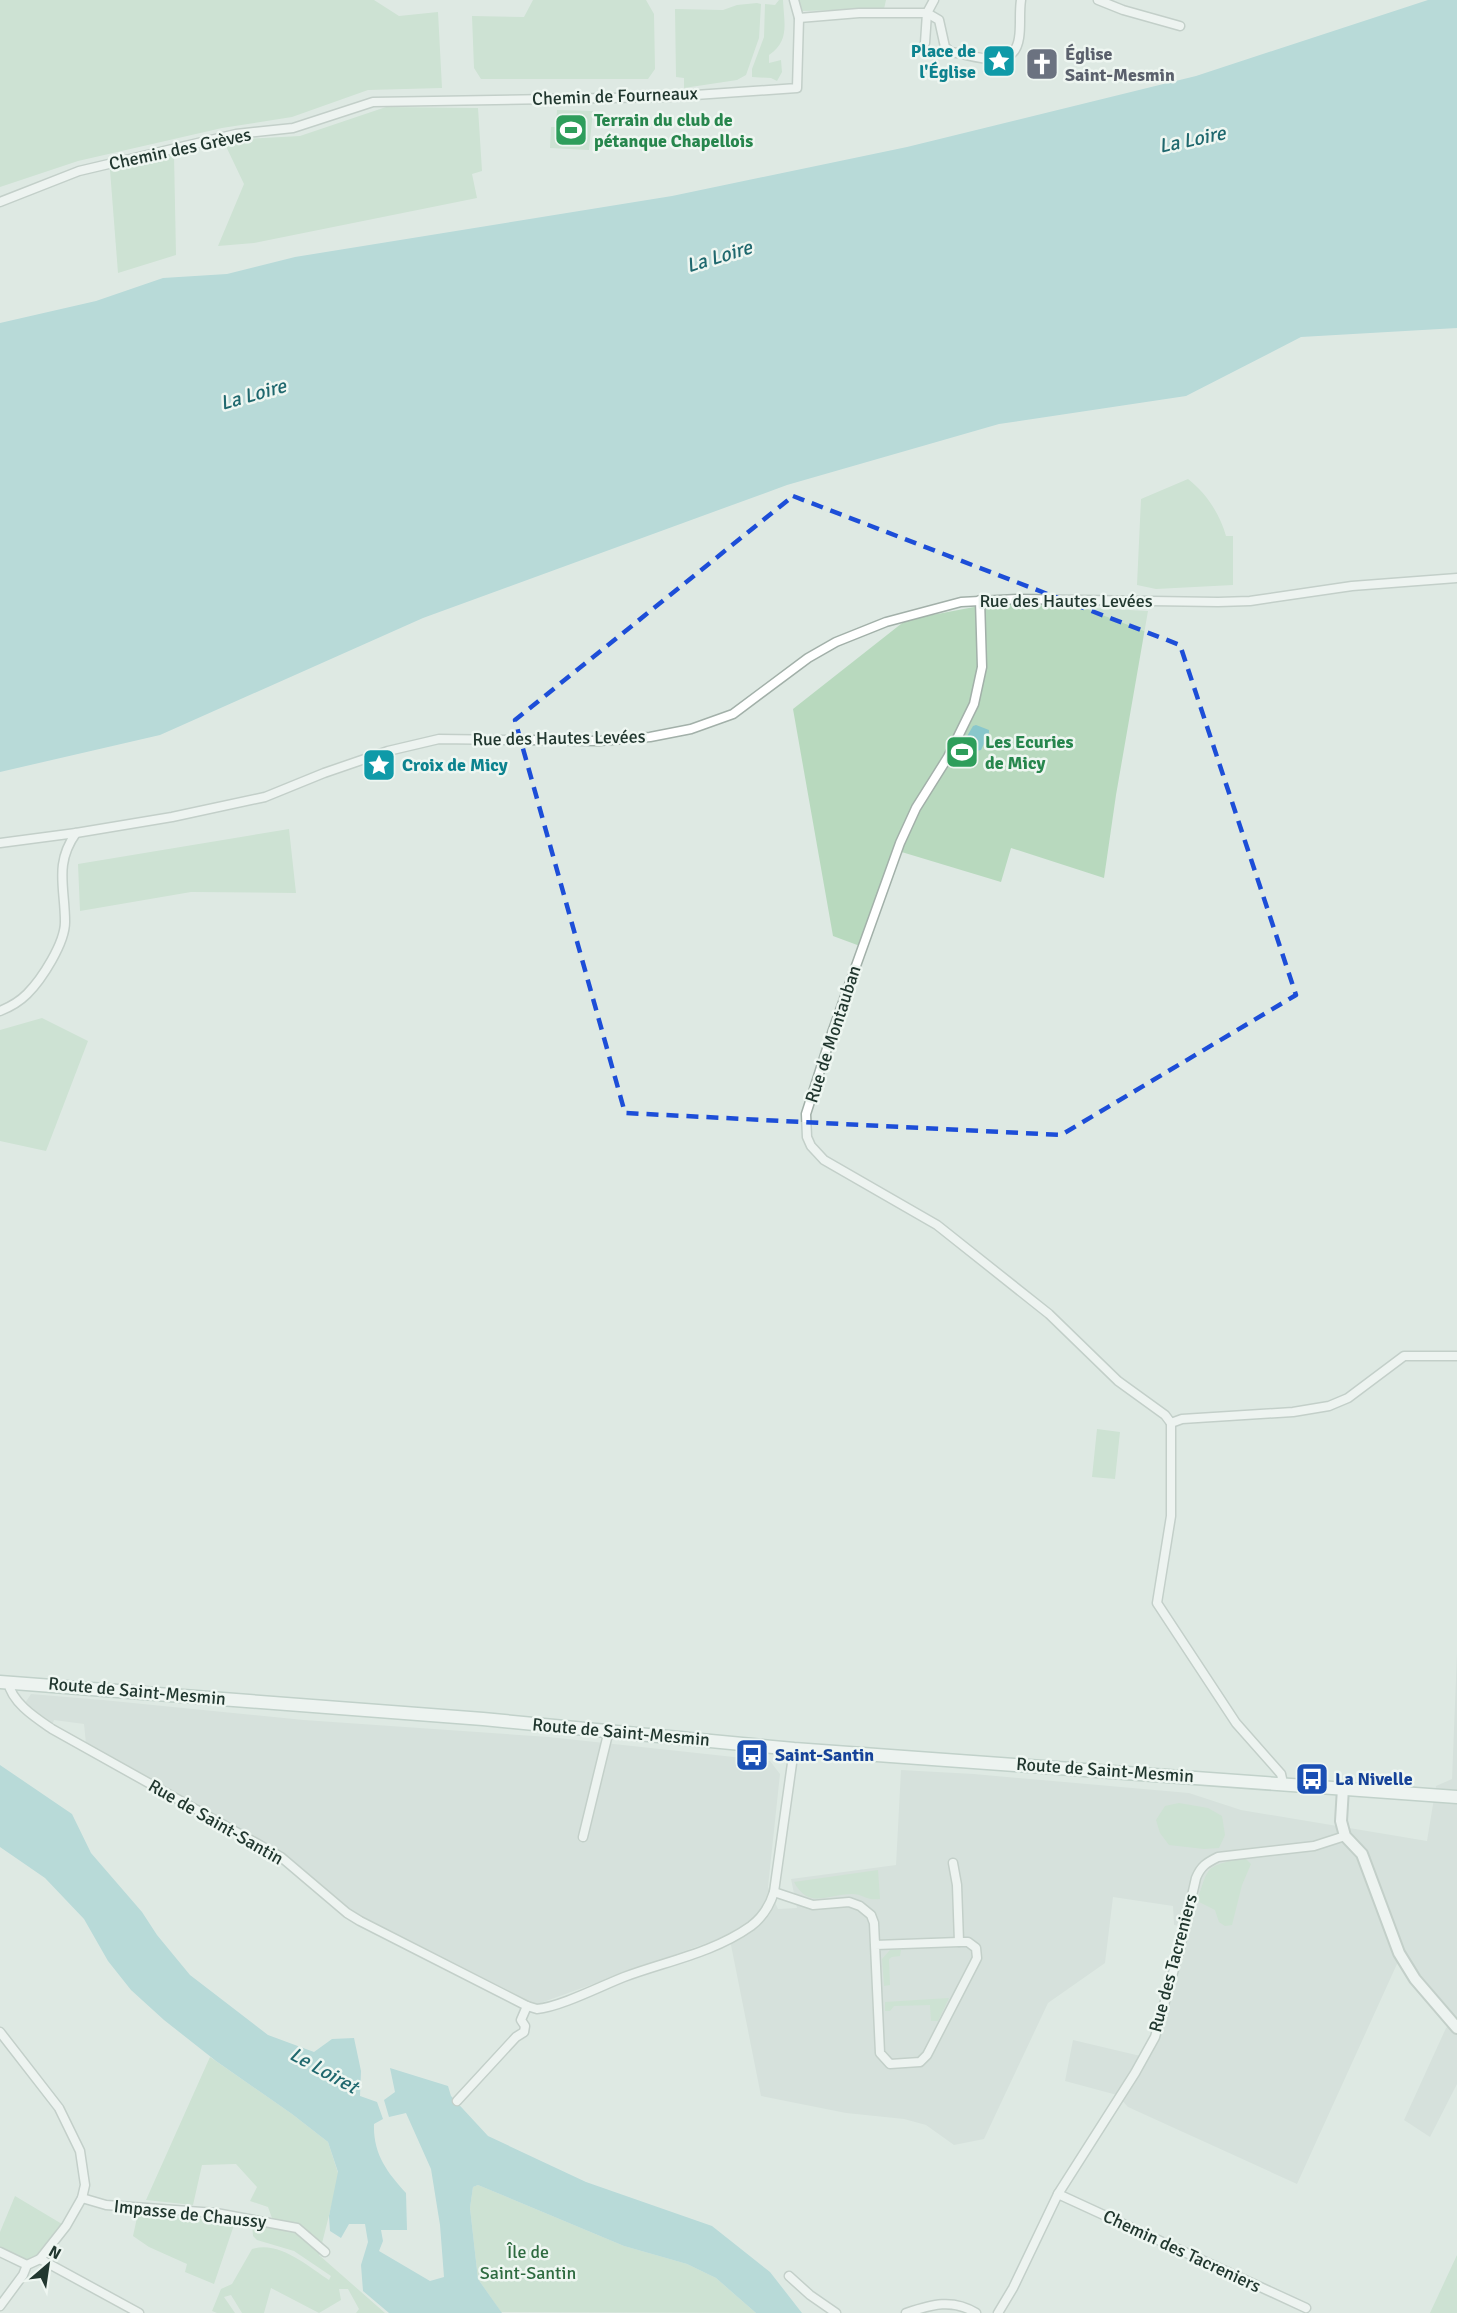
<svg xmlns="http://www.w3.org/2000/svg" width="1457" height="2313" viewBox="0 0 1457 2313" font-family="Signika,sans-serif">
<rect width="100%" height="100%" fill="#dee9e3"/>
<g fill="#ccd8d2">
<path d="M1457 1653V2018L1402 1953 1297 2184 1128 2107 1117 2095 1065 2081 1073 2040 1149 2058 1181 1926 1174 1925 1173 1906 1113 1897 1105 1963 1048 2003 984 2139 954 2145 926 2125 904 2119 846 2113 761 2096 729 1935 535 2005 360 1921 281 1857 86 1744 84 1724 54 1720 52 1726 35 1715 25 1703 31 1694 103 1700 304 1720 549 1737 770 1761 780 1774 768 1887 778 1909 797 1908 791 1879 896 1865 901 1770 974 1774 1189 1793 1241 1810 1427 1841 1436 1786 1452 1779Z"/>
<path d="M1457 2021V2084L1430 2137 1404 2120 1446 2028Z"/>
</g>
<g fill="#b8d9be">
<path d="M0 0H374L399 16 438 12 442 88 368 90 292 117 222 128 78 161 0 187Z"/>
<path d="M533 0H646L654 14 655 69 648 79H481L474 68 472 16 524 17Z"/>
<path d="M779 0H783C784 23 790 41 769 55V63L781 60 782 72 777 81 771 78 752 77V69L764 37 765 4 775 5Z"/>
<path d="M799 0H886L884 9 801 11Z"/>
<path d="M757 3 761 4 759 38 746 75 737 80 684 88V78L676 77 675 9 723 10 737 5Z"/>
<path d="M386 107 478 108 482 171 472 174 477 198 254 243 218 246 244 184 223 140 300 136Z"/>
<path d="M557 110 593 111 589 150 550 148 551 127H556Z"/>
<path d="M174 154 176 255 118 273 110 170Z"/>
<path d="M1188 479C1206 493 1220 514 1226 536H1233V585L1156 589 1137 585 1141 499Z"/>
<path d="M995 603 1148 611 1116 795 1104 878 1011 848 1001 882 895 850 860 946 833 936 793 709 906 620Z"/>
<path d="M289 829 296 893 191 892 80 911 78 864Z"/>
<path d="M42 1018 88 1041 46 1151 0 1141V1030Z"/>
<path d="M1097 1429 1120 1432 1115 1479 1092 1477Z"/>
<path d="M1179 1803 1208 1808 1222 1816 1225 1835 1219 1848 1204 1849 1169 1845 1160 1833 1156 1820 1165 1806Z"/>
<path d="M1244 1857 1251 1864 1242 1885 1232 1925 1225 1926 1219 1922 1215 1910 1197 1901C1210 1864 1204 1868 1244 1857Z"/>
<path d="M878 1870 880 1899C867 1901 863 1894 852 1894 827 1894 809 1910 794 1882Z"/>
<path d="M890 1950H901L900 1956 892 1957 889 1959 890 1985 884 1986 882 1959Z"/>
<path d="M949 1998 938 2021H931L930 2005 894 2006 890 2011H885V2002Z"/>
<path d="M210 2057 292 2114 328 2142 339 2176 319 2255 385 2313H356L359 2309 348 2289H339L341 2300 319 2313 271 2288 264 2313H242L231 2295 224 2297 235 2313H217L212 2311 221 2289 232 2284 252 2249C279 2240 309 2267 329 2280L331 2276 294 2251 257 2240 253 2236 252 2223 272 2218 268 2207 250 2201 257 2187 236 2164 202 2165 193 2205 146 2200Z"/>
<path d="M478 2185 624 2246 687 2264 716 2278 756 2313 501 2312 478 2279 470 2208 473 2187Z"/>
<path d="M15 2196 62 2224 32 2262 0 2248V2232Z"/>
<path d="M138 2213 235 2222 214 2284 185 2272 187 2264 149 2247 133 2236Z"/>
<path d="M1457 2255V2313H1430Z"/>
</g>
<g fill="#89c7cb">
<path d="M1428 0H1457V328L1301 337 1186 396 999 424 787 485 423 618 160 735 0 772V323L96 301 163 278 227 274 295 257 672 196 907 147 1196 76Z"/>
<path d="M976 725 989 730V733L981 750 976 751 962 745 973 726Z"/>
<path d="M0 1765 72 1814 91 1853 142 1912 157 1935 190 1975 268 2035 314 2052 332 2039 354 2038 361 2071 360 2096 377 2102 383 2119 374 2124C373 2154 387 2172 406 2193L407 2230H381L383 2241 379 2251 430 2281 444 2277 440 2225 431 2169 406 2113 389 2117 384 2100 395 2092 390 2068 448 2086 451 2096 488 2136 586 2182 712 2226 770 2272 802 2313H756L716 2278 687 2264 624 2246 478 2185 473 2187 470 2208 478 2279 502 2313H389L363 2291 361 2265 368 2242 365 2224H349L341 2238 330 2231 329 2216 338 2172 328 2142 292 2114 216 2061 164 2020 131 1990 108 1961 84 1919 45 1878 0 1847Z"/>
</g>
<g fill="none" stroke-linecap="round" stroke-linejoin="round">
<g stroke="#a2b0a9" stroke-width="11">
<g id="minor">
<path d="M1098 0 1123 10 1180 26"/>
<path d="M799 18 859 13H927L939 20 945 47 951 52C974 55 1014 73 1019 38 1021 26 1019 13 1021 0"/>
<path d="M925 43 927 13 934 0"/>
<path d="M0 202 79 171 236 134 293 128 373 102 666 97 797 88 799 18 794 0"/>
<path d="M980 600 982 667 974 704 948 757 916 808 900 843 833 1030 806 1114 807 1137 811 1146 824 1160 937 1225 1049 1314 1118 1381 1165 1415 1171 1423"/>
<path d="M0 843 76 833 172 817 265 797 324 773 388 751 439 739 599 741 650 737 691 729 733 714 808 658 836 642 886 622 961 602 1017 599 1218 602 1250 601 1352 586 1457 578"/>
<path d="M0 1011C10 1007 19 1002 27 994 42 979 65 943 65 922 65 887 54 864 76 833"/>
<path d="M1171 1423V1516L1157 1603 1236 1723 1281 1774 1283 1783"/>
<path d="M1171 1423 1182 1419 1293 1412 1329 1406 1348 1398 1404 1356H1457"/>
<path d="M8 1682C12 1703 36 1718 52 1729L281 1857 347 1913 360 1921 527 2006 537 2009C560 2007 601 1986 624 1977 667 1961 713 1953 751 1926 763 1917 770 1905 774 1892L794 1749"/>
<path d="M583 1837 609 1730"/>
<path d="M953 1863 957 1885 959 1942"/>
<path d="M774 1892 813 1905 849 1902 860 1906 871 1915 874 1923 875 1945 880 2053 890 2064 920 2062 927 2055 974 1964 977 1958 976 1948 968 1942H959L875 1945"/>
<path d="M0 2032 59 2108 80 2151 85 2185 82 2198 66 2226 40 2259 27 2265 23 2275 0 2306"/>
<path d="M457 2101 516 2037 524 2032 525 2026 521 2020 527 2006"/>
<path d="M1058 2194 1306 2308"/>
<path d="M82 2198 106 2205 216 2213 297 2228 325 2252"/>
<path d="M0 2252 27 2265"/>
<path d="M40 2259 139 2313"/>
<path d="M789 2276 810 2295 836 2313"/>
<path d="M906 2313C931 2305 952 2298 976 2313"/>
<path d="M998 2313 1013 2288 1058 2194 1135 2073 1155 2037 1180 1948 1196 1878C1201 1866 1206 1863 1218 1857L1314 1846 1345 1836"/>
</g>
</g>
<g stroke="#a2b0a9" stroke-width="14">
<path id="tertiary" d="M1343 1788 1341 1821 1345 1836 1362 1854 1399 1953 1415 1979 1457 2028"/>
</g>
<g stroke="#9eb4aa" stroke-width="15">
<path id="secondary" d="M0 1682 483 1719 794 1749 1457 1797"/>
</g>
<use href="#minor" stroke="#fff" stroke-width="8"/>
<use href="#tertiary" stroke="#fff" stroke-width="10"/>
<use href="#secondary" stroke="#fff" stroke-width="12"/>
</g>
<path d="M0 0H1457V2313H0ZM793 496 1180 645 1296 995 1061 1135 625 1113 515 720Z" fill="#dee9e3" fill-opacity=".55" fill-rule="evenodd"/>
<path fill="none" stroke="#1d4ed8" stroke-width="4.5" stroke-dasharray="12 8" stroke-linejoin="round" d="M793 496 1180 645 1296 995 1061 1135 625 1113 515 720Z"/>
<defs>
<g id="sight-square" transform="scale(1.725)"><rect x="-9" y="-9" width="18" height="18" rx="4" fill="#0f9aa8" stroke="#eef6f1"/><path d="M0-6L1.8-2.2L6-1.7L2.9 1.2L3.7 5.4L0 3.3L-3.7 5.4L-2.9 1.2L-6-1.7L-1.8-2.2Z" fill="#fff"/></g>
<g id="church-square" transform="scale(1.725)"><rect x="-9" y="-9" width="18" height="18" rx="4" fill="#6b7280" stroke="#eef6f1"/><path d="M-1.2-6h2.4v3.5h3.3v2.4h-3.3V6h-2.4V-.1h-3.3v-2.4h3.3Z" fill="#fff"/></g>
<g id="stadium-square" transform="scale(1.725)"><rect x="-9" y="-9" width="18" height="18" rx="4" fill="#2e9e5b" stroke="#eef6f1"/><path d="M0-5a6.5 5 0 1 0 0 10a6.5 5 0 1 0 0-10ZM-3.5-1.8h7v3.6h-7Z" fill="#fff"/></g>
<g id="bus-square" transform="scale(1.725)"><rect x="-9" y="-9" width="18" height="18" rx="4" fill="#1a4fb4" stroke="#eef6f1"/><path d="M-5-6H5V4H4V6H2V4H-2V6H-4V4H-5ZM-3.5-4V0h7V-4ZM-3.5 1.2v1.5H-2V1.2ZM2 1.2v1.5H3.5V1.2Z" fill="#fff"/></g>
</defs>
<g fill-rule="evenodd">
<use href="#sight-square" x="999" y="61"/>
<use href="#church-square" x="1042" y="64"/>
<use href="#stadium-square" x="571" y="130"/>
<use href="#stadium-square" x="962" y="752"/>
<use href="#sight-square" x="379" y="765"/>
<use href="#bus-square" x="752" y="1755"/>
<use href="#bus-square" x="1312" y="1779"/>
</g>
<g text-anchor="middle" stroke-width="5" stroke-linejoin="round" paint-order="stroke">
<g font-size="18" font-weight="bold" fill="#0d838f" stroke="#eef6f1" text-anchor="end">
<text x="976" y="57">Place de<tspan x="976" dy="21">l'Église</tspan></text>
<text x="402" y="771" text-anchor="start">Croix de Micy</text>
</g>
<g font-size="18" font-weight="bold" fill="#5b616d" stroke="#eef6f1" text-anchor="start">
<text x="1065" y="60">Église<tspan x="1065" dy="21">Saint-Mesmin</tspan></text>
</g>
<g font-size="18" fill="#21372f" stroke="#eef6f1">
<text transform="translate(615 96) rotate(-2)" y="6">Chemin de Fourneaux</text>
<text transform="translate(180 149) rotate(-12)" y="6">Chemin des Grèves</text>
<text x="1066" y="607">Rue des Hautes Levées</text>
<text transform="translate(559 738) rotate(-1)" y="6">Rue des Hautes Levées</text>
<text transform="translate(833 1034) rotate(-72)" y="6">Rue de Montauban</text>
<text transform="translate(137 1691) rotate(5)" y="6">Route de Saint-Mesmin</text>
<text transform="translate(621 1732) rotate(5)" y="6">Route de Saint-Mesmin</text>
<text transform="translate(1105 1770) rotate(4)" y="6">Route de Saint-Mesmin</text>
<text transform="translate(216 1822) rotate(30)" y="6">Rue de Saint-Santin</text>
<text transform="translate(1173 1963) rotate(-75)" y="6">Rue des Tacreniers</text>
<text transform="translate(190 2214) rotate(6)" y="6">Impasse de Chaussy</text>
<text transform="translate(1182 2251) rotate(25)" y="6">Chemin des Tacreniers</text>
</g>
<g font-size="18" font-weight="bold" fill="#27864d" stroke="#eef6f1" text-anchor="start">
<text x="594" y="126">Terrain du club de<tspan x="594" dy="21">pétanque Chapellois</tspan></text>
<text x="985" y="748">Les Ecuries<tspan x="985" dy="21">de Micy</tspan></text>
</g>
<g font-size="18" font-weight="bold" fill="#164399" stroke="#eef6f1" text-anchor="start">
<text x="775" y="1761">Saint-Santin</text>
<text x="1335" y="1785">La Nivelle</text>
</g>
<g font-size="18" fill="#2e6b40" stroke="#eef6f1">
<text x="528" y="2258">Île de<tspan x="528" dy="21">Saint-Santin</tspan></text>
</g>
<g font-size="20" font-style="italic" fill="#1f686e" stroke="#eef6f1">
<text transform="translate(1192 139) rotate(-12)" y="7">La Loire</text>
<text transform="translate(719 256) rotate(-17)" y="7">La Loire</text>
<text transform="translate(253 394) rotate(-16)" y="7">La Loire</text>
<text transform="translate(324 2070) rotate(29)" y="7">Le Loiret</text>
</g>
</g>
<g transform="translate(48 2265) rotate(29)" stroke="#eef6f1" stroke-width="4.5" paint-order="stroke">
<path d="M0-4.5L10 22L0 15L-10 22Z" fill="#21372f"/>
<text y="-9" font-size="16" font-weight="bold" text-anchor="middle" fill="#21372f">N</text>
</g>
</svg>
